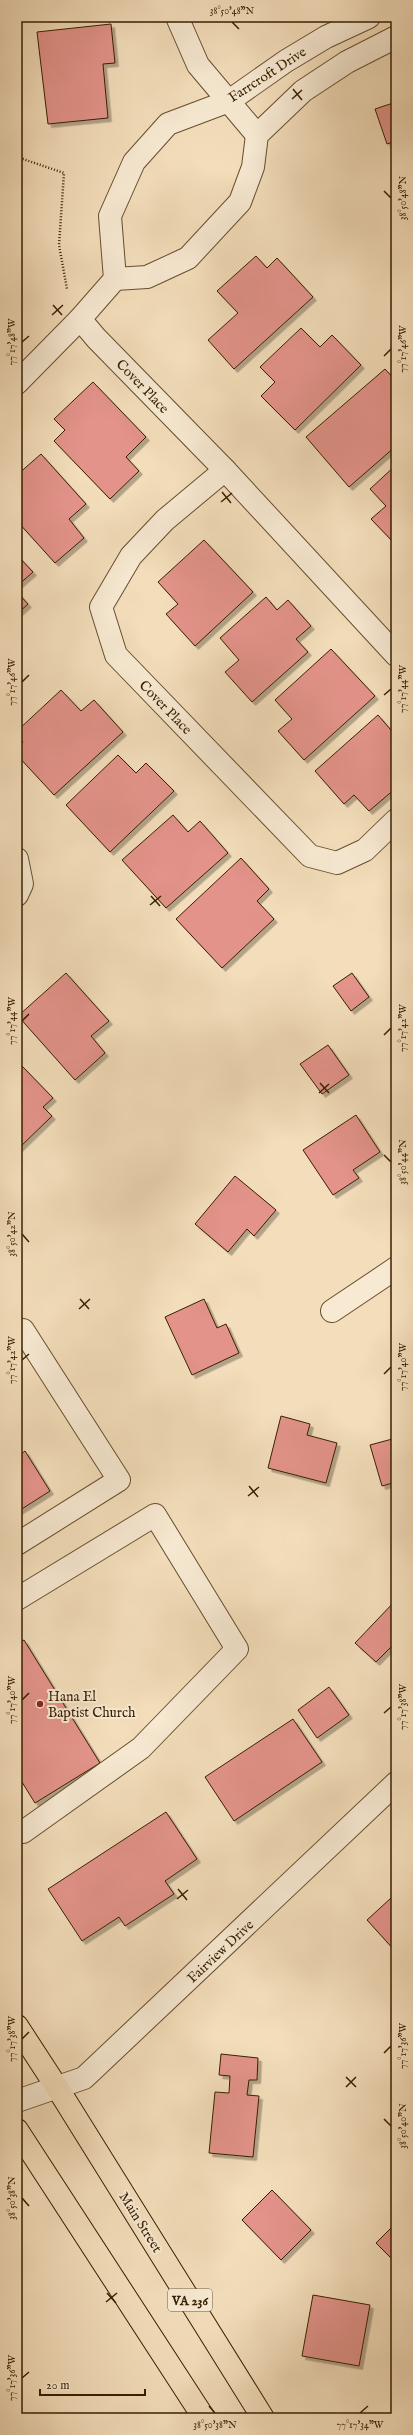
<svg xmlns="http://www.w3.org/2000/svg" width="413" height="2435" viewBox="0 0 413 2435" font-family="'IM FELL English',serif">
<defs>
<filter id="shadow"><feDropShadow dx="3.5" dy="3.5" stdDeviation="0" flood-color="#0004"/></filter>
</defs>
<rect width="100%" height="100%" fill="#f3ddba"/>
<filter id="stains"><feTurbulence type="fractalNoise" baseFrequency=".005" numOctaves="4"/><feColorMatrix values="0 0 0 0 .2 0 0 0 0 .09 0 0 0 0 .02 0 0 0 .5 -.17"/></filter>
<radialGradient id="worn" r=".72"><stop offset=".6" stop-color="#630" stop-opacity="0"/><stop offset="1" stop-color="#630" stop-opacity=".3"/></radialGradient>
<g fill="#e3938a" stroke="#381f00" filter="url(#shadow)">
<path d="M111 24 115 63 103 64 108 118 48 124 37 32Z"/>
<path d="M396 102V141L387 144 375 109Z"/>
<path d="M256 256 267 268 277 258 313 297 234 369 208 340 238 313 217 291Z"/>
<path d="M301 328 320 347 332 335 361 365 295 430 261 396 275 382 260 367Z"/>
<path d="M385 369 396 381V446L349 487 306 437Z"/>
<path d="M93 382 146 437 126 457 139 471 110 499 54 441 65 430 54 419Z"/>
<path d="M41 454 86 504 69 519 84 538 55 563 17 521V475Z"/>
<path d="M396 465V545L371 519 386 506 370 489Z"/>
<path d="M204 540 253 592 195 646 166 614 178 604 158 582Z"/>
<path d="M17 555 33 572 17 586Z"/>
<path d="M17 592 28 604 17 614Z"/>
<path d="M266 597 277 610 288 600 311 626 296 639 308 652 252 702 225 672 239 660 220 638Z"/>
<path d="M331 649 375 696 304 760 278 731 292 719 275 700Z"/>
<path d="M61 690 81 711 94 700 123 732 54 795 17 755V747L23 742 17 735V731Z"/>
<path d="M378 715 396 736V788L369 811 354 795 344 804 315 771Z"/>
<path d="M118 755 136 773 146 763 174 791 110 852 66 805Z"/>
<path d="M173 815 188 832 200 821 228 853 166 908 122 860Z"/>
<path d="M241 858 269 889 257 901 274 919 222 968 176 919Z"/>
<path d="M66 973 109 1021 91 1036 105 1053 75 1080 18 1016Z"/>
<path d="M352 973 369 997 351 1011 333 986Z"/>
<path d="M328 1045 349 1075 322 1094 300 1064Z"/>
<path d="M22 1066 53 1098 43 1107 52 1116 17 1150V1070Z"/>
<path d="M356 1115 380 1152 353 1170 359 1178 333 1195 303 1150Z"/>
<path d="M235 1176 276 1210 254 1236 247 1229 228 1252 195 1224Z"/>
<path d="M204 1299 217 1328 226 1324 239 1353 192 1375 165 1317Z"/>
<path d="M281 1416 310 1424 307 1435 337 1443 326 1483 268 1468Z"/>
<path d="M396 1438V1482L382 1486 370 1445Z"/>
<path d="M25 1451 50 1491 17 1512V1457Z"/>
<path d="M396 1600V1642L376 1662 355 1643Z"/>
<path d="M24 1640 100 1763 35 1803 17 1774V1644Z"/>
<path d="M329 1687 349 1715 317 1738 298 1710Z"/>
<path d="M293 1719 322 1762 234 1821 205 1777Z"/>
<path d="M166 1812 197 1859 165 1881 174 1894 125 1926 119 1917 82 1941 48 1889Z"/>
<path d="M391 1898 396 1903V1952L367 1920Z"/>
<path d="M221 2054 258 2058 257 2080H249L247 2095 259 2096 253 2157 209 2153 215 2092 229 2093 230 2076 219 2075Z"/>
<path d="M272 2190 311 2230 281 2260 242 2220Z"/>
<path d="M396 2223V2263L376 2243Z"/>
<path d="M313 2295 370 2305 359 2366 302 2356Z"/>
</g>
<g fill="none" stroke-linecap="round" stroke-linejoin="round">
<g stroke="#674e2e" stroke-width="24">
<g id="minor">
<path d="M177 17 198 65 257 135"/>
<path d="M115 279 147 277 188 258 240 202 253 167 257 135 303 91 347 62 396 37"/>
<path d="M80 319 96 338 225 470"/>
<path d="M17 383 80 319 115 279 110 216 134 162 168 124 229 101 286 61 326 37 369 17"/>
<path d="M396 655 225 470 165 520 131 556 101 607 116 655 310 856 337 863 365 850 396 820"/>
<path d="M17 859 22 884 17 895"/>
<path d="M332 1311 396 1268"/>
<path d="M17 1336 23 1330 119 1480 17 1544"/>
<path d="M17 1599 155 1515 237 1649 141 1748 23 1832 17 1831"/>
<path d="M17 2101 84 2078 396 1783"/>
</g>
</g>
<g stroke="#381f00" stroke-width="24">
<g id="major">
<path d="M17 2026 58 2089 263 2418"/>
<path d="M17 2130 204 2418"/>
</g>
</g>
<path stroke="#381f00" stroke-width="2.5" stroke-dasharray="1 2" stroke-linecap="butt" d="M17 157 64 173 59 245 67 289"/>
<use href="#minor" stroke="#f7e9d2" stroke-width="22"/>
<use href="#major" stroke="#f3ddba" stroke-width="22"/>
</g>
<path fill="none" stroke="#381f00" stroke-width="1.5" d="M232 22 239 29M293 89 302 100M292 99 302 90M384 191 391 198M53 305 62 315M52 315 63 305M22 342 29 336M384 356 391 349M222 492 231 503M221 502 232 493M22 682 29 675M384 695 391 689M151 896 160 906M150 905 161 896M22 1021 29 1014M384 1035 391 1028M320 1083 329 1093M319 1093 329 1084M384 1155 391 1162M22 1234 29 1242M80 1299 89 1309M79 1309 90 1299M22 1360 29 1354M384 1374 391 1367M249 1486 258 1497M248 1496 259 1487M22 1700 29 1693M384 1713 391 1707M178 1889 187 1900M177 1899 188 1890M22 2039 29 2032M384 2053 391 2046M346 2077 356 2087M346 2087 356 2077M384 2119 391 2126M22 2198 29 2206M107 2293 116 2303M106 2302 117 2293M22 2378 29 2372M209 2406 215 2413M360 2413 368 2406"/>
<circle fill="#8f2418" stroke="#f7e9d2" stroke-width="1.5" cx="40" cy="1704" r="4"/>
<g text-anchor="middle" stroke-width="4" stroke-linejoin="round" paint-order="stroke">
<rect fill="#f7e9d2" stroke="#715c3f" stroke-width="1" x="168" y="2289" width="44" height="22" rx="3"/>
<g font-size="13" font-weight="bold" fill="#381f00">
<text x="190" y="2305">VA 236</text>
</g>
<g font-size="14" fill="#381f00" stroke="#f7e9d2">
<text transform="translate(267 74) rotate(-33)" y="5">Farrcroft Drive</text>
<text transform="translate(143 386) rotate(46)" y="5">Cover Place</text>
<text transform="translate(166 707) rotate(46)" y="5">Cover Place</text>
<text transform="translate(220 1951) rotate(-43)" y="5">Fairview Drive</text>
<text transform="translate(141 2222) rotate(58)" y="5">Main Street</text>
</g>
<g font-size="14" fill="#381f00" stroke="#f7e9d2" text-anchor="start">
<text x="48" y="1701">Hana El<tspan x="48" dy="16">Baptist Church</tspan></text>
</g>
</g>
<rect width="413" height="2435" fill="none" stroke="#f3ddba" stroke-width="44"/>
<path d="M40 2389v6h105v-6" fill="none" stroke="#381f00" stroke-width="2"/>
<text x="46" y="2389" font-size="12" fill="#381f00" stroke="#f7e9d2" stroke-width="3" paint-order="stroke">20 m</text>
<rect x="22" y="22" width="369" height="2391" fill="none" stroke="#381f00" stroke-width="1.5"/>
<g font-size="10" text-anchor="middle" fill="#381f00">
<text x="232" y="14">38°50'48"N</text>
<text transform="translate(402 198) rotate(-90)" y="4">38°50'48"N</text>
<text transform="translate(11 342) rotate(-90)" y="4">77°17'48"W</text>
<text transform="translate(402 349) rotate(-90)" y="4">77°17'46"W</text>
<text transform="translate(11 682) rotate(-90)" y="4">77°17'46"W</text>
<text transform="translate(402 689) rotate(-90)" y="4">77°17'44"W</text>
<text transform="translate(11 1021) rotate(-90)" y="4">77°17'44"W</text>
<text transform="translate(402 1028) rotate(-90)" y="4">77°17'42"W</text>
<text transform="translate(402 1162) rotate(-90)" y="4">38°50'44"N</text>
<text transform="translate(11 1234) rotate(-90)" y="4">38°50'42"N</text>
<text transform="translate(11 1360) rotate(-90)" y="4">77°17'42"W</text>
<text transform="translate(402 1367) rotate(-90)" y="4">77°17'40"W</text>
<text transform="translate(11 1700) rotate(-90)" y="4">77°17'40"W</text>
<text transform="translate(402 1707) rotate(-90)" y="4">77°17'38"W</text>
<text transform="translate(11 2039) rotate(-90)" y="4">77°17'38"W</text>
<text transform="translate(402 2046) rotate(-90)" y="4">77°17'36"W</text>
<text transform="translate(402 2126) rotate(-90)" y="4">38°50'40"N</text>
<text transform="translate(11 2198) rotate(-90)" y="4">38°50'38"N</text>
<text transform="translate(11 2378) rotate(-90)" y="4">77°17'36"W</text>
<text x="215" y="2428">38°50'38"N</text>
<text x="360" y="2428">77°17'34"W</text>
</g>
<rect width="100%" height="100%" filter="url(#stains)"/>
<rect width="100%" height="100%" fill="url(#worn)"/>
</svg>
